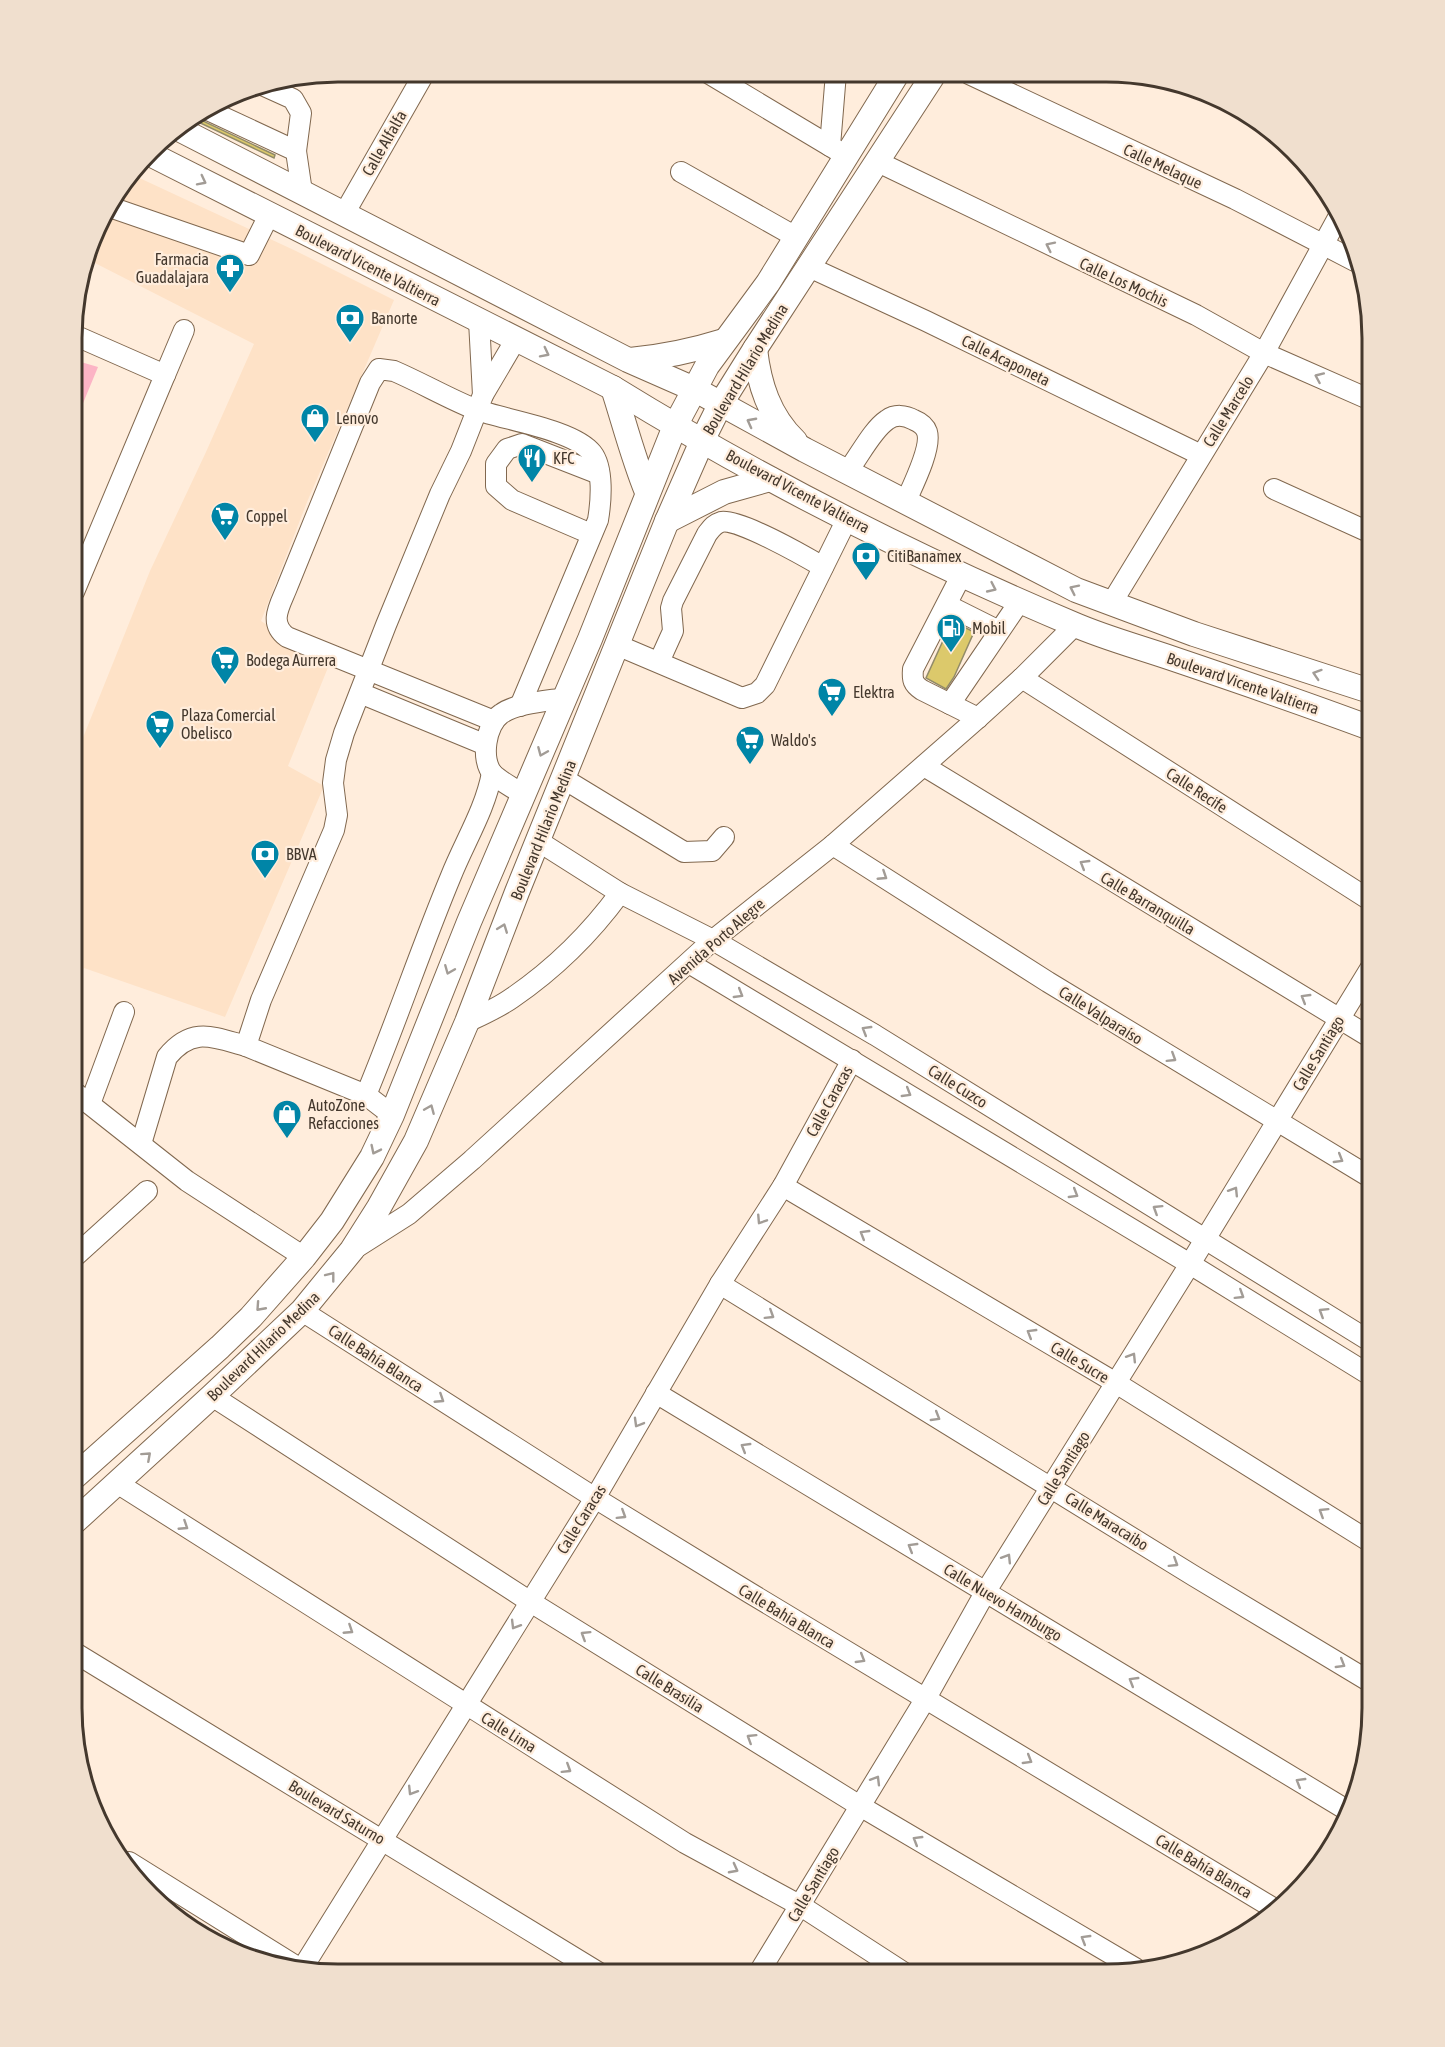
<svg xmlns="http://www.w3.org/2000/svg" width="1445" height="2047" viewBox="0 0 1445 2047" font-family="'Asap Condensed',sans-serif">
<rect width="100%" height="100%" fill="#ffeddc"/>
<path fill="#fee2c7" d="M133 175 296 251 394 300 307 502 261 621 329 665 288 766 324 786 225 1017 84 968 73 991 74 760 150 571 206 452 254 344 89 260 108 206Z"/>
<path fill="#fcb4c5" d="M74 360 98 367 74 425Z"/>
<g fill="#dcc96b" stroke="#928b68" stroke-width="1.5">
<path d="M200 117 205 122 275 155 274 158 194 120Z"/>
<path d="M952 621 974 632 954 677 946 689 926 678Z"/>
</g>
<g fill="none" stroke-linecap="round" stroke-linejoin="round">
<g stroke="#81684f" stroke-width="22">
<g id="minor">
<path d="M708 73 845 155"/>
<path d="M969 74 1235 199 1355 261"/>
<path d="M262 85 293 99 301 113 296 151"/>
<path d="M210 111 296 151 302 192"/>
<path d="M830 146 836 73"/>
<path d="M876 161 1196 315 1264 353 1373 401"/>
<path d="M681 172 796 237"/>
<path d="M107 206 249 255 269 215"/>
<path d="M344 214 425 72"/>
<path d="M809 267 926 321 1201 455"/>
<path d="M479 321 483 395"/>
<path d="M165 375 184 330"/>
<path d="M847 472C859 457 872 430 887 420 895 414 905 415 914 420 919 422 925 426 927 432 932 448 912 487 905 503"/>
<path d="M1274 489 1373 534"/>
<path d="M591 534 512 500 496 486V464L507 449 522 444 599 474"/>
<path d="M962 574 913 669C912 680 913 684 922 690L978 718"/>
<path d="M74 592 165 375 74 335"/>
<path d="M1111 604 1264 353 1340 214"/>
<path d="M947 605 999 631"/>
<path d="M617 645 742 698 757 693 765 685 847 519"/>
<path d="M659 662 673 631 671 608 673 601 707 534C711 529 714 524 721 522 738 518 806 557 823 567"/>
<path d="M1022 678 1373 902"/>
<path d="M360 693 486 745"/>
<path d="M950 704 1020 601"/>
<path d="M494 721 287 637C267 622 281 604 288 585L370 383 379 369 394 371C422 383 449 399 477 410 506 420 574 430 592 453 604 468 601 502 598 520L520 706"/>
<path d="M924 766 1373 1039"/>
<path d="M564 779 684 852 712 851 724 837"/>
<path d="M524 795C514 788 501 782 493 774 480 760 486 724 501 714 516 703 547 701 565 698"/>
<path d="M538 841 620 893 713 940 875 1035 1373 1343"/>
<path d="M833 845 1048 982 1373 1179"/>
<path d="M689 963 1190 1264 1373 1377"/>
<path d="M467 1022C482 1015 498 1008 512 998 553 970 590 934 620 893"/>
<path d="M73 1091 187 1181 304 1257"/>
<path d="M366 1095C396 1023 421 948 451 876 465 841 485 810 492 773"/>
<path d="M90 1104 124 1012"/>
<path d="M392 1115 366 1095 246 1046 261 1000 334 830 337 815 333 783 336 760 344 733 386 625 440 494 461 451 483 395 516 339"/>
<path d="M141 1144 167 1057C192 1026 213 1037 246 1046"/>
<path d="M783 1186 1116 1383 1372 1543"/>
<path d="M354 1249 409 1214 472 1160 713 940 833 845 978 718 1022 678 1075 625"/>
<path d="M73 1258 147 1191"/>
<path d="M720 1284 1194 1576 1372 1683"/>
<path d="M302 1311 595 1498 750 1593 1278 1911"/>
<path d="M656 1393 1350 1812"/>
<path d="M212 1396 529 1601 860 1806 1135 1968"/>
<path d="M117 1483 685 1843 801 1906 906 1974"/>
<path d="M72 1651 601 1974"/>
<path d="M129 1862 307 1973"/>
<path d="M300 1972 595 1498 720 1284 783 1186 852 1060"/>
<path d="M758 1974 926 1698 986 1591 1190 1264 1373 964"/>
</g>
</g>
<g stroke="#81684f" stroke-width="26">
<g id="major">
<path d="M179 129 628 360 694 389 805 450 1076 590 1194 634 1373 692"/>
<path d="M150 154 613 388C759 478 914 557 1073 624 1105 638 1139 647 1171 658 1239 681 1306 704 1373 729"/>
<path d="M755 349C759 384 769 416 795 441"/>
<path d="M630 360C663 357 692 351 724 341"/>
<path d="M613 388C624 422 633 458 647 492"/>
<path d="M667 521 724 492 770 479"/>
<path d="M72 1479 220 1347 251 1317 304 1257 332 1221 372 1157 392 1115 469 922 590 639 675 426 707 366 768 283 897 74"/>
<path d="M72 1524 212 1396 302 1311 352 1250 378 1209 416 1141 467 1022 517 892 667 521 703 439 720 405 755 349 934 74"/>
</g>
</g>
<use href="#minor" stroke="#fff" stroke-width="20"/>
<use href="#major" stroke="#fff" stroke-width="24"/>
</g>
<defs><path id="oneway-chevron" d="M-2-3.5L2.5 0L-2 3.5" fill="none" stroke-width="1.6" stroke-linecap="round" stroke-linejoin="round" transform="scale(1.5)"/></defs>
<g stroke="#a29c96">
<use href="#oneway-chevron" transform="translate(202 181) rotate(27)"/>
<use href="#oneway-chevron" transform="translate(1050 246) rotate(-154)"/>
<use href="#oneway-chevron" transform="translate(545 353) rotate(27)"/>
<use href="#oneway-chevron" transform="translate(1319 377) rotate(-156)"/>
<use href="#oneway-chevron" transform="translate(751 422) rotate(-152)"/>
<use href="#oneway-chevron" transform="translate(992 588) rotate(25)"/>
<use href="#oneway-chevron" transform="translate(1074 589) rotate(-154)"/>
<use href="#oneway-chevron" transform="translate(1317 674) rotate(-162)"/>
<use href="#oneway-chevron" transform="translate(542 752) rotate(113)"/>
<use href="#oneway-chevron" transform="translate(1084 864) rotate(-149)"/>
<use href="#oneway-chevron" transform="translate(883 876) rotate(33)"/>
<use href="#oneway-chevron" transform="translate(503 928) rotate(-69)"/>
<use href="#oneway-chevron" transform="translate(449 970) rotate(112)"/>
<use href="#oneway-chevron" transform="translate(739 994) rotate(31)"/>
<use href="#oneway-chevron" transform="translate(1305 998) rotate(-149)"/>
<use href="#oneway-chevron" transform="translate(866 1030) rotate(-149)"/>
<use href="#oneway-chevron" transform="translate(1172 1058) rotate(32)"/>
<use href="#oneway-chevron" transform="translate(907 1093) rotate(31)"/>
<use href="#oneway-chevron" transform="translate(430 1109) rotate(-67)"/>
<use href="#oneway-chevron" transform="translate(375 1150) rotate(116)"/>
<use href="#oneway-chevron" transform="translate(1339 1159) rotate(31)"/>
<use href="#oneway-chevron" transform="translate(1234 1191) rotate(-58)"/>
<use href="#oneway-chevron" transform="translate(1074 1194) rotate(31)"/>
<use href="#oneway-chevron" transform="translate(1157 1209) rotate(-148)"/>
<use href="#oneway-chevron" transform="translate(761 1220) rotate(123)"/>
<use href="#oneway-chevron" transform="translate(864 1234) rotate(-149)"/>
<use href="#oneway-chevron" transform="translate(331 1276) rotate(-52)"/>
<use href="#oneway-chevron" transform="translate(1240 1295) rotate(32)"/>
<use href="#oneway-chevron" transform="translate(260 1307) rotate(132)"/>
<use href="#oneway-chevron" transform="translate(1323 1312) rotate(-148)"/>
<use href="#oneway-chevron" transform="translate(770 1315) rotate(32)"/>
<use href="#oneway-chevron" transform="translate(1031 1333) rotate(-149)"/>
<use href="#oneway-chevron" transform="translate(1132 1357) rotate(-58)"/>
<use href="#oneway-chevron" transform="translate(440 1399) rotate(33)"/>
<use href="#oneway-chevron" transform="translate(936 1417) rotate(31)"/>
<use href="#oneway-chevron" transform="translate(638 1423) rotate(120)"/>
<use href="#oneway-chevron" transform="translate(745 1447) rotate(-149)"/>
<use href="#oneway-chevron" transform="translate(147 1456) rotate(-42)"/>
<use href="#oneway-chevron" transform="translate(1323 1512) rotate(-148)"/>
<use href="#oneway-chevron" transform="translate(622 1515) rotate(32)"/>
<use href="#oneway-chevron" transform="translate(184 1526) rotate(33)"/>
<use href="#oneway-chevron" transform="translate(912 1547) rotate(-149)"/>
<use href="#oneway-chevron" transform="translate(1007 1558) rotate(-58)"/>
<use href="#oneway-chevron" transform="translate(1174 1563) rotate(32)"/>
<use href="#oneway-chevron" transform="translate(515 1625) rotate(121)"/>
<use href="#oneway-chevron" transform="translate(349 1630) rotate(33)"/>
<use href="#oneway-chevron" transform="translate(585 1635) rotate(-148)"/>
<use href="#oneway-chevron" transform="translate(861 1659) rotate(31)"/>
<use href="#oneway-chevron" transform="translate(1341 1664) rotate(31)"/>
<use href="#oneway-chevron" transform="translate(1133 1681) rotate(-149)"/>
<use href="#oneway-chevron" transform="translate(751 1738) rotate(-148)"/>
<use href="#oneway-chevron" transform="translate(1028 1760) rotate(31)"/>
<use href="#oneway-chevron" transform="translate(567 1769) rotate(32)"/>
<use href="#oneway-chevron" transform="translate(876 1780) rotate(-59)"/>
<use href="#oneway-chevron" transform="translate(1300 1782) rotate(-149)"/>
<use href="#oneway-chevron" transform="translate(412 1791) rotate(122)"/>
<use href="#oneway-chevron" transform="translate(917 1840) rotate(-149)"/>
<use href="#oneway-chevron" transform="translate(734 1869) rotate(28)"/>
<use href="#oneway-chevron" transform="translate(1085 1939) rotate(-149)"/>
</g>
<defs>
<g id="pharmacy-pin" transform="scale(1.5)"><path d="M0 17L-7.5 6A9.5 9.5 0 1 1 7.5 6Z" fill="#0085a7" stroke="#ffeddc"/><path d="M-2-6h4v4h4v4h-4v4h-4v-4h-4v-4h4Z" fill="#fff"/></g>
<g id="bank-pin" transform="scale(1.5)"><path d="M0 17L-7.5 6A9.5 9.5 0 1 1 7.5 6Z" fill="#0085a7" stroke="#ffeddc"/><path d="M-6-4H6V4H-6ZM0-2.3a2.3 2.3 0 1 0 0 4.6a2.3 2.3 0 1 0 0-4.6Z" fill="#fff"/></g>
<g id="shop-pin" transform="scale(1.5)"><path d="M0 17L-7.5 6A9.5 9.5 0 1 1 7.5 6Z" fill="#0085a7" stroke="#ffeddc"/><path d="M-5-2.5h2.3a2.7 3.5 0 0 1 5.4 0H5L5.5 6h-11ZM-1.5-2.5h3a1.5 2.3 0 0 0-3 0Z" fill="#fff"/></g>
<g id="restaurant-pin" transform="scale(1.5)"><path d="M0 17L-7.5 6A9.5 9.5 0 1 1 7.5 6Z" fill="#0085a7" stroke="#ffeddc"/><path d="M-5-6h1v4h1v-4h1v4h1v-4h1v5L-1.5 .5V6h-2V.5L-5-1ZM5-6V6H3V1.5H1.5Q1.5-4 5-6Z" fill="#fff"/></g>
<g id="supermarket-pin" transform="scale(1.5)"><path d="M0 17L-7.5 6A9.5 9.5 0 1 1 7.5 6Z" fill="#0085a7" stroke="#ffeddc"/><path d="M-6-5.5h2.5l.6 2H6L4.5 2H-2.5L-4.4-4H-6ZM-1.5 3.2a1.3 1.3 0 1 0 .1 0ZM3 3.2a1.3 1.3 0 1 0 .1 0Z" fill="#fff"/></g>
<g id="fuel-pin" transform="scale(1.5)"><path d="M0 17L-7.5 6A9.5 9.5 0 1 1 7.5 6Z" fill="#0085a7" stroke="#ffeddc"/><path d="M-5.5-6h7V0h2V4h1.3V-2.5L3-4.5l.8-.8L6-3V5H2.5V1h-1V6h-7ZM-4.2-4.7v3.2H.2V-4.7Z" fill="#fff"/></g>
</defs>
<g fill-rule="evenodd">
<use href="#pharmacy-pin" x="230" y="268"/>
<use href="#bank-pin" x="350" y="318"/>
<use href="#shop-pin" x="315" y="418"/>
<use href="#restaurant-pin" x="532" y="458"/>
<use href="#supermarket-pin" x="225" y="516"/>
<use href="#bank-pin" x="866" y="556"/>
<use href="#fuel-pin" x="951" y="628"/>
<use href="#supermarket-pin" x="225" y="660"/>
<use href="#supermarket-pin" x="832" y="692"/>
<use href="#supermarket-pin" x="160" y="724"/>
<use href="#supermarket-pin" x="750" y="740"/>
<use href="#bank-pin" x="265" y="854"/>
<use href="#shop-pin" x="287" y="1114"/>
</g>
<g text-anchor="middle" stroke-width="4.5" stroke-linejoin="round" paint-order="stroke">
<g font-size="16" fill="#44382d" stroke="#ffeddc">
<text transform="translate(384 143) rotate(-60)" y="6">Calle Alfalfa</text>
<text transform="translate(1163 166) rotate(25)" y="6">Calle Melaque</text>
<text transform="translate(368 265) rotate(27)" y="6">Boulevard Vicente Valtierra</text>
<text transform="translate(1124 282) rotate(25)" y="6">Calle Los Mochis</text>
<text transform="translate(1006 360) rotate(26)" y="6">Calle Acaponeta</text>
<text transform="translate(745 369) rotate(-59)" y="6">Boulevard Hilario Medina</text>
<text transform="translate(1228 411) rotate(-58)" y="6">Calle Marcelo</text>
<text transform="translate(798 491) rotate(28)" y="6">Boulevard Vicente Valtierra</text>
<text transform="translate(1243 683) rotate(19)" y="6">Boulevard Vicente Valtierra</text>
<text transform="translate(1197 790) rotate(33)" y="6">Calle Recife</text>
<text transform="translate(543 830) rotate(-68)" y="6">Boulevard Hilario Medina</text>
<text transform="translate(1148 903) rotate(31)" y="6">Calle Barranquilla</text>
<text transform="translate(716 941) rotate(-41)" y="6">Avenida Porto Alegre</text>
<text transform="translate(1101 1015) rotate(32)" y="6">Calle Valparaíso</text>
<text transform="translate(1318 1053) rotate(-59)" y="6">Calle Santiago</text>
<text transform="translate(958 1086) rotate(32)" y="6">Calle Cuzco</text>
<text transform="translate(829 1101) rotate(-61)" y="6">Calle Caracas</text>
<text transform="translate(263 1346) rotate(-44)" y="6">Boulevard Hilario Medina</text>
<text transform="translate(376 1358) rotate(33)" y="6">Calle Bahía Blanca</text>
<text transform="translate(1080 1362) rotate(31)" y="6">Calle Sucre</text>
<text transform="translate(1063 1468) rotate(-58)" y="6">Calle Santiago</text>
<text transform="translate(581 1519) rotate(-58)" y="6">Calle Caracas</text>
<text transform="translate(1107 1521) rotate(32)" y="6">Calle Maracaibo</text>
<text transform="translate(1003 1602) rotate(31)" y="6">Calle Nuevo Hamburgo</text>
<text transform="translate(787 1616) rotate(31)" y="6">Calle Bahía Blanca</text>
<text transform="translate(670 1688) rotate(32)" y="6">Calle Brasilia</text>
<text transform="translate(509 1732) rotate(32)" y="6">Calle Lima</text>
<text transform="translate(337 1812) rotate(31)" y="6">Boulevard Saturno</text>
<text transform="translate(1204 1866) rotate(31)" y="6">Calle Bahía Blanca</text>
<text transform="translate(813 1884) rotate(-59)" y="6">Calle Santiago</text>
</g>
<g font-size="16" fill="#44382d" stroke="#ffeddc" text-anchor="start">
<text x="209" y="265" text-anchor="end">Farmacia<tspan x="209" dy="18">Guadalajara</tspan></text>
<text x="371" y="324">Banorte</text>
<text x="336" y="424">Lenovo</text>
<text x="553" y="464">KFC</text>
<text x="246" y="522">Coppel</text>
<text x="887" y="562">CitiBanamex</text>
<text x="972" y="634">Mobil</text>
<text x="246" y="666">Bodega Aurrera</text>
<text x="853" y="698">Elektra</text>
<text x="181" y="721">Plaza Comercial<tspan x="181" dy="18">Obelisco</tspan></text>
<text x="771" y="746">Waldo's</text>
<text x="286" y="860">BBVA</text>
<text x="308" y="1111">AutoZone<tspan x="308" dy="18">Refacciones</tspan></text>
</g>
</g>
<path d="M0 0H1445V2047H0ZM338 82H1106A256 256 0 0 1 1362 338V1708A256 256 0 0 1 1106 1964H338A256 256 0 0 1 82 1708V338A256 256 0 0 1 338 82Z" fill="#f0dfce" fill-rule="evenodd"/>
<path fill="none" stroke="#44382d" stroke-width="3" d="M338 82H1106A256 256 0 0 1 1362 338V1708A256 256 0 0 1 1106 1964H338A256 256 0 0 1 82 1708V338A256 256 0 0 1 338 82Z"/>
</svg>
